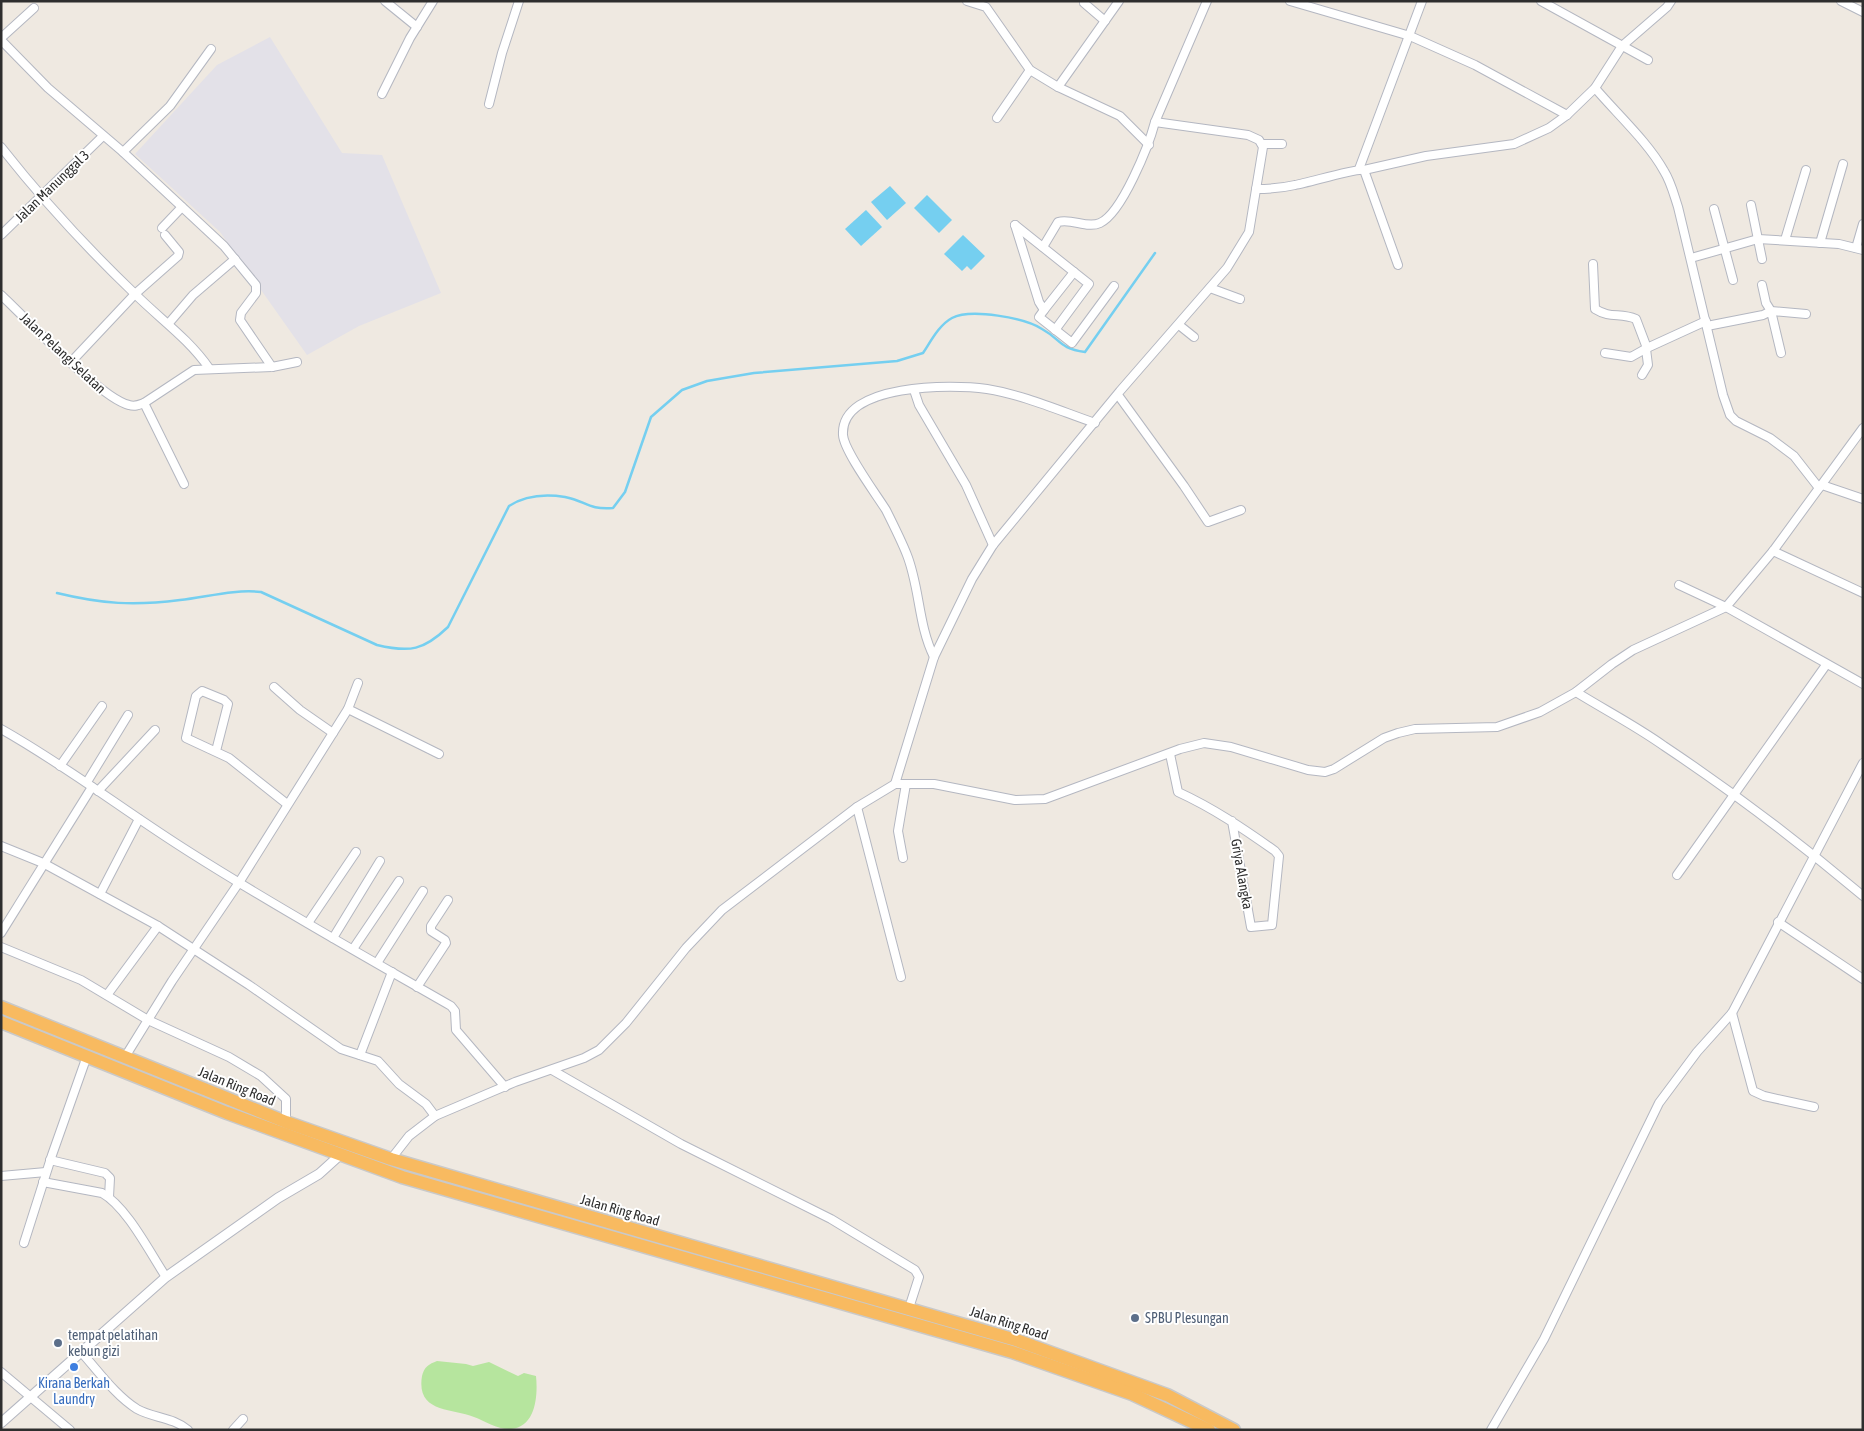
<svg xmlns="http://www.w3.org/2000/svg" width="1864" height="1431" viewBox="0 0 1864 1431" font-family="'Asap Condensed',sans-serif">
<rect width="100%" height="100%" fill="#efe9e1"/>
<path fill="#e3e1e8" d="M270 37 342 153 382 155 441 293 359 326 307 355 220 232 135 154 217 65Z"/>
<path fill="#b6e59e" d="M437 1361 466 1364 473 1366 489 1362 518 1376 524 1373 536 1376C538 1395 536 1427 511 1429 498 1430 485 1421 474 1417 451 1408 416 1413 422 1376 424 1367 429 1364 437 1361Z"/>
<g fill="#75cff0">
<path d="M890 186 906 203 887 220 871 202Z"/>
<path d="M927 195 952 220 939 233 914 208Z"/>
<path d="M866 210 882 227 861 246 845 229Z"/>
<path d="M963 235 985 256 971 270 967 266 962 271 944 254Z"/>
</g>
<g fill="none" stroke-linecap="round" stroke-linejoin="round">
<path stroke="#75cff0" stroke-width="2.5" d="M57 593C102 604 134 606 180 600 207 597 234 589 261 592L377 645C410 653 424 650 448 627L509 506C526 495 546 494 565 497 586 501 588 510 613 508L625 492 651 417 682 390 707 381 754 373 897 361 923 353C931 341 939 325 952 318 971 308 1025 318 1042 329 1062 340 1058 348 1085 352L1155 253"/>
<g stroke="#b4b7c1" stroke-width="10">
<g id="minor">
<path d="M385 1 417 27"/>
<path d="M967 1 986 7 1030 70 1058 87 1120 116 1149 145"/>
<path d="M1290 1 1410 36 1475 65 1567 115"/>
<path d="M1541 1 1648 60"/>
<path d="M1841 1 1863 12"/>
<path d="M1084 3 1105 21"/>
<path d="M1 38 34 8"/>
<path d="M1 40 48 88 123 152 224 246 256 285V293L241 313 240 320 272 367"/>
<path d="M1058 87 1119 1"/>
<path d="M1595 88C1617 114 1648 142 1664 171 1671 182 1674 195 1678 207L1723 395 1730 415 1736 421 1770 438 1794 456 1819 488"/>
<path d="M382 94 410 38 433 1"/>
<path d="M489 104 502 53 519 1"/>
<path d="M997 118 1030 70"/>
<path d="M1263 144H1282"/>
<path d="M1 147C42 199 87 248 134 293 160 319 188 338 209 368"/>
<path d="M123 152 170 106 211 49"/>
<path d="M1359 169 1422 1"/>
<path d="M1364 170 1398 265"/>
<path d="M1256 189C1270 189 1282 188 1295 185 1308 183 1356 168 1364 170L1426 156 1514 144 1549 128 1567 115 1595 88 1622 46 1667 7 1671 1"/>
<path d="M1751 205 1762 259"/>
<path d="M1714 209 1733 280"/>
<path d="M1015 225 1089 284 1055 330"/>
<path d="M1015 225 1039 302 1044 310 1074 272"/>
<path d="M162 228 182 207"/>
<path d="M1 235 103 136"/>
<path d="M1785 240 1806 170"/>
<path d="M1820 243 1843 164"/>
<path d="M1043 247 1058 222C1072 218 1087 229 1100 223 1122 213 1149 145 1155 122"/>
<path d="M1856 248 1863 224"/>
<path d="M1691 258 1758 239 1839 244 1863 250"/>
<path d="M1593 264 1595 309C1611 319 1620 312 1636 319L1647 348 1706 321"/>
<path d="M1762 285 1766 303 1771 311 1806 314"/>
<path d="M1210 288 1240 299"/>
<path d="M1 295C26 318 101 399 129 405 135 407 139 405 144 403L194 370 272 367 297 362"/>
<path d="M1044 310 1039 317 1072 343 1114 286"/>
<path d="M169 323 193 295 235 259"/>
<path d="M1179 325 1194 337"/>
<path d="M1707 326 1763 315 1771 311 1781 353"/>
<path d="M1605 353 1631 357 1647 348"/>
<path d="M71 362 135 294 178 256 179 252 165 235"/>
<path d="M1642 375 1648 365 1646 349"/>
<path d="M914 390 919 405 966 485 993 545"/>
<path d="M1118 395 1184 486 1208 522 1241 510"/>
<path d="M144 403 184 484"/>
<path d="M1822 485 1863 499"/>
<path d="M1773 551 1863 593"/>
<path d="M1679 585 1726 607 1863 684"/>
<path d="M934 657C918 625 920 588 907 555 902 542 892 522 886 510 876 494 844 451 843 435 840 383 953 384 987 389 1024 395 1060 411 1095 423"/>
<path d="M274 687 300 710 333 733"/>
<path d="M1576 692C1605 710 1636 726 1664 746 1733 792 1799 842 1863 896"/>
<path d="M348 709 439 754"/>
<path d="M1 729C67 766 127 813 191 853 276 907 364 956 451 1006L455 1011 456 1030 505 1087"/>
<path d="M216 751 228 704 224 700 202 691 196 696 186 738 229 758 287 804"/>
<path d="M1170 754 1178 792C1213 808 1244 829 1275 851L1279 856 1272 925 1251 927 1232 821"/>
<path d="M60 766 102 706"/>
<path d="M87 782 128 715"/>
<path d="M895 784 934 657 972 579 993 545 1120 391 1227 268 1249 232 1263 147 1259 140 1248 135 1155 122 1207 1"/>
<path d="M98 791 155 730"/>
<path d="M857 807 901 977"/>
<path d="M1 846 43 863 158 926 249 985 341 1049 378 1061 399 1084 426 1104 435 1116"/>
<path d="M903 858 898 831 906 784"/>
<path d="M1677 875 1826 665"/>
<path d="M100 894 139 819"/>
<path d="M1778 922 1863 979"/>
<path d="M308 923 356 852"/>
<path d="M1 933 92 787"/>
<path d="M333 938 380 861"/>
<path d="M1 947 81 980 148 1020 229 1057 261 1076 286 1099V1122"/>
<path d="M353 949 399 881"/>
<path d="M377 963 423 891"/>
<path d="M417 987 446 943 445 940 431 931V926L448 900"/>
<path d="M107 995 158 926"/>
<path d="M1732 1013 1753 1091 1764 1096 1814 1107"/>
<path d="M360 1055 392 972"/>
<path d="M125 1057 172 981 240 881 348 709 358 683"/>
<path d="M552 1070 681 1144 831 1219 915 1270 919 1277 909 1308"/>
<path d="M391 1159 409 1136 435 1116 515 1082 584 1058 599 1050 626 1023 686 948 722 910 857 807 895 784H934L1015 800 1045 799 1180 749 1204 743 1231 747 1308 770 1325 772 1334 769 1384 738 1398 733 1415 729 1497 727 1540 712 1576 692 1612 664 1633 650 1726 607 1773 551 1863 428"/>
<path d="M50 1160 105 1173 110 1178 109 1197"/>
<path d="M1 1176 46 1172"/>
<path d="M43 1182 102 1193C127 1207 150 1253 166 1277"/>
<path d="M24 1243 52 1155 87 1056"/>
<path d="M82 1353C99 1372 116 1396 137 1409 153 1418 173 1417 188 1430"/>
<path d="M1 1372 70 1430"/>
<path d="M233 1430 243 1419"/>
<path d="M1491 1430 1544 1339 1659 1103 1697 1052 1732 1013 1863 763"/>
</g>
</g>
<g stroke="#b4b7c1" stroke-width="11">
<path id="tertiary" d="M1 1423 166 1277 278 1198 319 1174 340 1155"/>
</g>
<g stroke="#c9c9c9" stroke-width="15">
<g id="trunk">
<path d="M1 1007 286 1122 391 1159 1016 1340 1167 1395 1234 1430"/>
<path d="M1 1022 227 1113 402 1177 1012 1352 1132 1394 1209 1430"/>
</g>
</g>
<use href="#minor" stroke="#fff" stroke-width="8"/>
<use href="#tertiary" stroke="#fff" stroke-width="9"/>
<use href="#trunk" stroke="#f8ba60" stroke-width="12"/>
</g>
<g fill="#5c6f8a" stroke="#fff" stroke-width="2">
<circle cx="1135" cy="1318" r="5"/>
<circle cx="58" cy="1343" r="5"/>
</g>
<circle fill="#3f7fe0" stroke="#fff" stroke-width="2" cx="74" cy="1367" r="5"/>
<g text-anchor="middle" stroke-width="4" stroke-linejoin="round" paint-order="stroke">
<g font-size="14" fill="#2e2e2e" stroke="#fff">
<text transform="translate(52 186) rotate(-44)" y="5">Jalan Manunggal 3</text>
<text transform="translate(63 353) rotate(43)" y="5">Jalan Pelangi Selatan</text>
<text transform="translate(1242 874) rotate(80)" y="5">Griya Alangka</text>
<text transform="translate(237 1086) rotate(22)" y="5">Jalan Ring Road</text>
<text transform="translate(620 1210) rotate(16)" y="5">Jalan Ring Road</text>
<text transform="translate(1009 1323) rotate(18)" y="5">Jalan Ring Road</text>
</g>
<g font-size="14" fill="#4e5e75" stroke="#fff" text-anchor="start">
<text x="1145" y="1323">SPBU Plesungan</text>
<text x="68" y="1340">tempat pelatihan<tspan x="68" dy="16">kebun gizi</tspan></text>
</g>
<g font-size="14" fill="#366cbe" stroke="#fff">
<text x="74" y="1388">Kirana Berkah<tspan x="74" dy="16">Laundry</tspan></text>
</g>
</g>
<rect width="1864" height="1431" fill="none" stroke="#2e2e2e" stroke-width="5"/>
</svg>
